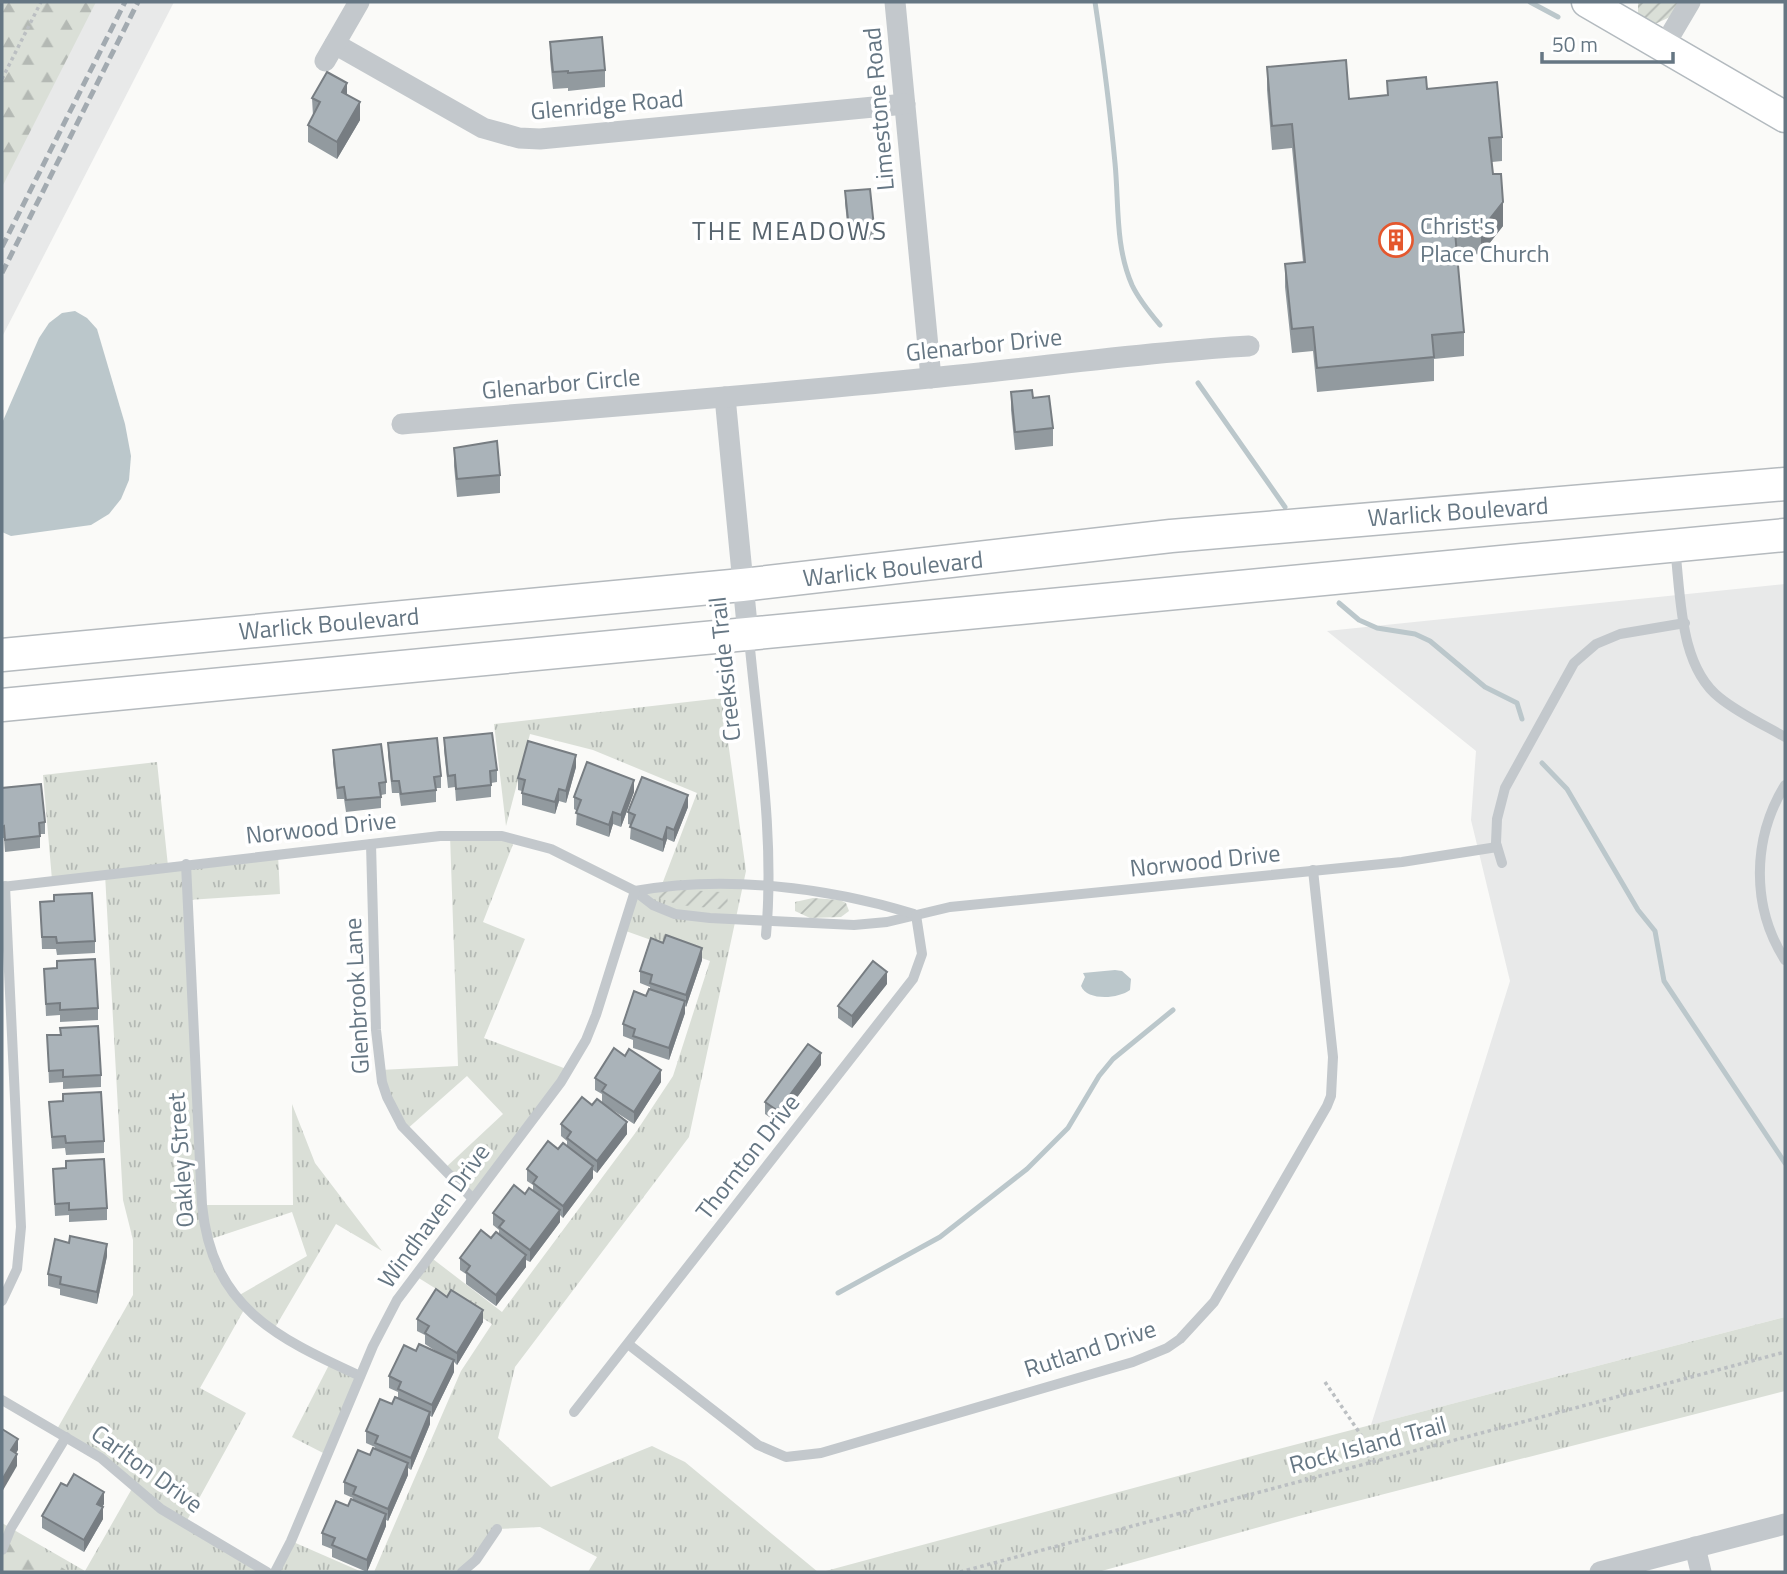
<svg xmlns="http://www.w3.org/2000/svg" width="1787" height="1574" viewBox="0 0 1787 1574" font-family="'Titillium Web',sans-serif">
<defs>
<pattern id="grass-tufts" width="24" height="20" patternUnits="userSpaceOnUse" patternTransform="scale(1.75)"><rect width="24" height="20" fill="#dadfd7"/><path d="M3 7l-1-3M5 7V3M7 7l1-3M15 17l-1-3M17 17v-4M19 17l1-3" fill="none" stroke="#b4b9b4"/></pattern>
<pattern id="forest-firs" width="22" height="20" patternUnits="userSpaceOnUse" patternTransform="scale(1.75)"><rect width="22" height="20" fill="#dadfd7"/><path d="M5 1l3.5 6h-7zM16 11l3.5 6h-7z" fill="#b4b9b4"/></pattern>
<pattern id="garden-furrows" width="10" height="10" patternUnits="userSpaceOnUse" patternTransform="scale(1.75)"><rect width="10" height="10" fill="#dadfd7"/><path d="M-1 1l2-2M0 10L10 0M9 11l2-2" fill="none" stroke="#b4b9b4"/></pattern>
</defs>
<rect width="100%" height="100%" fill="#fafaf8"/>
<g fill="#e8e9e9">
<path d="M92 2H174L2 337V182Z"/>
<path d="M1785 584V1317L1371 1425 1510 981 1471 820 1476 751 1327 631Z"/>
</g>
<g fill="url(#grass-tufts)" fill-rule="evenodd">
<path d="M722 698 746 871 689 1137 515 1367 498 1438 551 1487 652 1446 685 1462 818 1572H588L597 1557 540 1527 497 1529 462 1572H374L461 1371 492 1324 414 1275 429 1256 502 1312 636 1132 673 1076 710 961 623 930 635 891 661 887 697 793 593 750 530 734 506 826 494 724Z"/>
<path d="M157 762 168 866 278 854 280 894 188 900 202 1205H293L292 1104 315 1163 382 1251 336 1224 273 1331 245 1308 200 1388 246 1413 185 1524 267 1572H2V1523L85 1571 134 1485 56 1431 133 1295V1240L123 1200 105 874 52 880 43 775ZM292 1212 307 1256 236 1297 208 1240Z"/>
<path d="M450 835 515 839 483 922 525 939 484 1038 569 1070 472 1198 443 1170 503 1114 467 1076 406 1130 380 1070 458 1066Z"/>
<path d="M1785 1317V1391L1299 1516 1098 1572H822L1267 1452Z"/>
<path d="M330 1363 360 1376 327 1455 292 1437Z"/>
<path d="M291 1541 362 1572H275Z"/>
</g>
<g fill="url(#forest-firs)">
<path d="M2 2H96L2 187Z"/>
<path d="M2 1530 69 1572H2Z"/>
</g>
<g fill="url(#garden-furrows)">
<path d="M1638 2H1680L1672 16 1653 25 1638 13Z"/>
<path d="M687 890 721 892 727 896 728 903 721 909 679 905 659 898V895L663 891Z"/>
<path d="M813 898 840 900 846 903 849 911 841 917 810 918 795 911V902Z"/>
</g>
<g fill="#bbc7cb">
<path d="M75 311 87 318 97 329 125 424 131 456 129 480 121 499 109 514 91 525 11 536 2 532V423L39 338 49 323 62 313Z"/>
<path d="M1115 970 1122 971 1131 979 1130 990C1118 999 1087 1001 1081 986L1085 977 1083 973Z"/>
</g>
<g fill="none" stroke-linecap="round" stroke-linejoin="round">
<g stroke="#bbc7cb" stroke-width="5">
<path d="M1095 2C1103 55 1110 109 1115 163 1119 204 1115 246 1132 285 1139 300 1150 313 1160 325"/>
<path d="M1530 2 1558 17"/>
<path d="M1198 383 1285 507"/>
<path d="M1339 603 1359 620 1377 628 1415 634 1430 641 1485 687 1517 703 1522 719"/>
<path d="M1542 763 1567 789 1638 910 1655 931 1664 981 1785 1163"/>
<path d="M838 1293 940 1237 1027 1169 1068 1128 1099 1076 1113 1059 1173 1010"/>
</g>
<g stroke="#b3babf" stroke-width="33">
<path id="secondary" d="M1587 2 1785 117"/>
</g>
<g stroke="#b5babe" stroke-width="35">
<g id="primary">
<path d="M2 655 742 585 1171 536 1785 484"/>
<path d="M2 705 1785 535"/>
</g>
</g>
<g stroke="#bbbfc2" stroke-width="3.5" stroke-dasharray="3.5 3.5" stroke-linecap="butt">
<path d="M2 79 41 2"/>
<path d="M1325 1382 1361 1435 1370 1462"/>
<path d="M960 1572 1785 1352"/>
</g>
<g stroke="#c3c8cc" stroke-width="10">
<path d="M1675 548C1681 596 1679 666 1720 698 1740 714 1764 725 1785 737"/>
<path d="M749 638C758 736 775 836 766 935"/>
<path d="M1785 785C1752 839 1751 907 1785 960"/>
<path d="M371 844 376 1030 382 1082 387 1097 402 1126 472 1198"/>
<path d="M1502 863 1496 843 1497 819 1505 788 1574 663 1596 644 1620 634 1685 623"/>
<path d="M186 864 202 1205C212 1307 275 1337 360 1376"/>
<path d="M2 887 440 836H502L551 849 635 891 653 905 675 914 710 918 854 925 887 922 950 907 1402 862 1497 847"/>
<path d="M635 891C725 875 827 887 914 914"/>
<path d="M2 1301 17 1269 21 1227 5 886"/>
<path d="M628 1344 758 1445 786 1457 821 1453 1133 1362 1167 1348 1180 1339 1214 1302 1327 1106 1331 1096 1333 1057 1313 870"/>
<path d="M2 1400 101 1458 161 1509 267 1572"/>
<path d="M574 1412 913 979 922 954 916 915"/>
<path d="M2 1550 11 1528 66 1437"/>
<path d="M275 1572 291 1541 373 1346 397 1300 561 1082 586 1040 596 1015 635 891"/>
<path d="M462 1572 476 1560 497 1529"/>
</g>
<g stroke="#c3c8cc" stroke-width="21">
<path d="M895 2 931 378"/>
<path d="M335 44 483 128 519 138 540 139 905 104"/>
<path d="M1664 46 1690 2"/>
<path d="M325 61 359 2"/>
<path d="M725 397 748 635"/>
<path d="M402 424C578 409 753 396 929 378 1036 368 1142 352 1249 346"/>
<path d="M1695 1547 1701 1572"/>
<path d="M1600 1572 1785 1524"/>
</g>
<use href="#secondary" stroke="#fff" stroke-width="30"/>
<use href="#primary" stroke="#fff" stroke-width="32"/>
<g stroke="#a2aab0" stroke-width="5" stroke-dasharray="10 5" stroke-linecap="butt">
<path d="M2 247 125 2"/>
<path d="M2 273 138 2"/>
</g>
</g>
<g fill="#929a9f">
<path d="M550 42 605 70V87L568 91V88L553 89 550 59Z"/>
<path d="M1267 67 1349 99 1387 95V81L1427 89 1502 137V161L1492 162 1493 174 1503 226 1481 254 1457 256 1464 332V356L1434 359V381L1317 392 1313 351 1292 353 1285 287V264L1303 262 1292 148 1272 150 1267 90Z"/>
<path d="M347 95 360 120 337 159 308 142V125L313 116 312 98Z"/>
<path d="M845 191 874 227V239L849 241 845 203Z"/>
<path d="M1011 392 1033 398 1053 428V446L1015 450 1011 410Z"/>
<path d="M454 448 500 475V493L457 497 454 466Z"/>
<path d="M444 738 497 770V782L491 783V797L456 801 455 787 448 788 444 750Z"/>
<path d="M388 743 441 776V788H436V802L401 806 399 793H392L388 755Z"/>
<path d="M333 750 386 782V794L381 795V808L346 812 344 799H337L333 762Z"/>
<path d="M576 767 566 803 559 801 555 814 522 805V791L518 790V778Z"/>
<path d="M2 788 45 822V834H40V848L5 852 4 838H2Z"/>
<path d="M634 792 621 827 613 824 609 837 576 825 577 811 574 809V797Z"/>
<path d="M688 807 674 842 667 839 663 852 630 839 631 825 628 824V812Z"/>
<path d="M40 902 95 941V953L57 955 56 949H42Z"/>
<path d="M702 960 686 1007 685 1006V1013L669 1060 633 1048V1040L623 1036V1024L646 996 650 989V987L640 983V971Z"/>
<path d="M44 969 98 1008V1020L60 1022V1015L46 1016Z"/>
<path d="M887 984 852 1028 838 1018V1006Z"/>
<path d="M47 1035 101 1075V1087L63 1089V1082L49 1083Z"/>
<path d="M821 1065 778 1123 765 1114V1102Z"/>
<path d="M595 1078 661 1082 634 1124 608 1107 627 1134 597 1173 593 1170V1178L563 1218 560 1215V1222L530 1262 526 1260V1267L496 1306 466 1284V1274L460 1270V1258L491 1238 499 1235V1230L493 1225V1213L533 1190V1185L527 1181V1169L558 1149 567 1146V1141L561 1136V1124L592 1105 602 1102V1094L595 1090Z"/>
<path d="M49 1102 104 1141V1153L66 1155 65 1148 52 1149Z"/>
<path d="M53 1169 107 1208V1220L69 1222V1215L55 1216Z"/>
<path d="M107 1256 97 1304 60 1295V1289L48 1286V1274Z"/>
<path d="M417 1319 483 1322 457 1365 454 1362V1372L432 1417 430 1416V1424L411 1470 408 1468V1475L388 1521 386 1520V1526L367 1572 332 1557V1549L322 1545V1533L353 1500V1498L344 1494V1482L375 1450V1447L366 1443V1431L398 1398V1392L389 1388V1376L416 1351 437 1352 425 1344V1335L417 1331Z"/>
<path d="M104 1504 102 1507 103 1519 84 1552 42 1528V1516Z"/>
</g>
<g fill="#777d82">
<path d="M347 83V101L342 92Z"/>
<path d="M360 102V120L337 159V142Z"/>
<path d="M1503 202V226L1481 254V230Z"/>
<path d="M576 755V767L566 803V791Z"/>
<path d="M634 780V792L621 827V815Z"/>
<path d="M559 789V801L555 814V802Z"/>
<path d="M688 795V807L674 842V830Z"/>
<path d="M613 812V824L609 837V825Z"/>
<path d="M667 827V839L663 852V840Z"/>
<path d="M702 948V960L686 1007V995Z"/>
<path d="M887 972V984L852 1028V1016Z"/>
<path d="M685 1001V1013L669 1060V1048Z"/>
<path d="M821 1053V1065L778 1123V1111Z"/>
<path d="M661 1070V1082L634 1124V1112Z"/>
<path d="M627 1122V1134L597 1173V1161Z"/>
<path d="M593 1166V1178L563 1218V1206Z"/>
<path d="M560 1210V1222L530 1262V1250Z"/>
<path d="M107 1244V1256L97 1304V1292Z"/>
<path d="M526 1255V1267L496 1306V1295Z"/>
<path d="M483 1310V1322L457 1365V1353Z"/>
<path d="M454 1360V1372L432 1417V1405Z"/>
<path d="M430 1412V1424L411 1470V1458Z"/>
<path d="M18 1439V1450L11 1462V1450Z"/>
<path d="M17 1454V1466L2 1492V1480Z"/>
<path d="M408 1463V1475L388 1521V1509Z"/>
<path d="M104 1492V1504L97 1516V1504Z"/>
<path d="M103 1507V1519L84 1552V1540Z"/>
<path d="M386 1514V1526L367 1572V1560Z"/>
</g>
<g fill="#aab3b9" stroke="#777d82" stroke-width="2">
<path d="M602 37 605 70 568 73V71L553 72 550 42Z"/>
<path d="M1346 60 1349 99 1388 95 1387 81 1426 77 1427 89 1497 82 1502 137 1489 138 1493 174H1501L1503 202 1481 230 1455 232 1464 332 1432 335 1434 357 1317 368 1313 327 1292 329 1285 264 1305 262 1292 124 1272 126 1267 67Z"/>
<path d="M327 72 347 83 342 92 360 102 337 142 308 125 320 102 312 98Z"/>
<path d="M870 189 874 227 849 229 845 191Z"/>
<path d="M1032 390 1033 398 1049 396 1053 428 1015 432 1011 392Z"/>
<path d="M497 441 500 475 457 479 454 448Z"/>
<path d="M492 733 497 770 490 771 491 785 456 789 455 775 448 776 444 738Z"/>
<path d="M437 738 441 776 434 777 436 790 401 794 399 781H392L388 743Z"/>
<path d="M528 741 576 755 566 791 559 789 555 802 522 793 525 780 518 778Z"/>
<path d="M381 744 386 782 379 783 381 797 346 800 344 787 337 788 333 750Z"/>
<path d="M587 762 634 780 621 815 613 812 609 825 576 813 581 800 574 797Z"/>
<path d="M642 777 688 795 674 830 667 827 663 840 630 827 635 815 628 812Z"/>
<path d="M41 784 45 822 39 823 40 836 5 840 4 826 2 827V788Z"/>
<path d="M92 893 95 941 57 943 56 937H42L40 902 54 901V895Z"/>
<path d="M666 935 702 948 686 995 650 983 652 975 640 971 651 938 663 943Z"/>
<path d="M95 959 98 1008 60 1010V1003L46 1004 44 969 57 968V961Z"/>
<path d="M873 961 887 972 852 1016 838 1006Z"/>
<path d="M649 989 685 1001 669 1048 633 1036 635 1029 623 1024 634 991 646 996Z"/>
<path d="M98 1026 101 1075 63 1077V1070L49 1071 47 1035H61L60 1028Z"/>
<path d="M808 1044 821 1053 778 1111 765 1102Z"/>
<path d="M614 1048 625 1056 629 1049 661 1070 634 1112 602 1091 606 1085 595 1078Z"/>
<path d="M101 1092 104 1141 66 1143 65 1136 52 1137 49 1102 63 1101V1094Z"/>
<path d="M582 1097 592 1105 597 1099 627 1122 597 1161 567 1138 571 1132 561 1124Z"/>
<path d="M548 1141 558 1149 563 1143 593 1166 563 1206 533 1183 537 1177 527 1169Z"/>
<path d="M104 1159 107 1208 69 1210V1203L55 1204 53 1169 66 1168V1161Z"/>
<path d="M514 1185 525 1194 529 1188 560 1210 530 1250 499 1227 504 1221 493 1213Z"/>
<path d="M481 1230 491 1238 496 1232 526 1255 496 1295 466 1272 470 1266 460 1258Z"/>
<path d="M70 1236 107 1244 97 1292 60 1284 61 1277 48 1274 55 1239 69 1243Z"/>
<path d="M436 1289 447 1297 451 1290 483 1310 457 1353 425 1333 429 1326 417 1319Z"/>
<path d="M419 1344 454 1360 432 1405 398 1389 401 1382 389 1376 404 1345 416 1351Z"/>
<path d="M395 1397 430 1412 411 1458 375 1443 378 1436 366 1431 380 1399 392 1404Z"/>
<path d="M2 1429 18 1439 11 1450 17 1454 2 1480Z"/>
<path d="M373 1448 408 1463 388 1509 353 1494 356 1487 344 1482 358 1450 370 1455Z"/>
<path d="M74 1474 104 1492 97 1504 103 1507 84 1540 42 1516 61 1483 67 1486Z"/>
<path d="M351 1499 386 1514 367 1560 332 1545 335 1538 322 1533 336 1501 348 1506Z"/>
</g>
<defs>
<g id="building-ring" transform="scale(1.75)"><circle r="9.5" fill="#fff" stroke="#e4572e" stroke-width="1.5"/><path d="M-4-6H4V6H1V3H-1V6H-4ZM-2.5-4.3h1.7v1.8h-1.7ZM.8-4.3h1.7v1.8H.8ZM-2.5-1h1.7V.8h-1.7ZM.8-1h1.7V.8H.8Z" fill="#e4572e"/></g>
</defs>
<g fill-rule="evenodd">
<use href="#building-ring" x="1396" y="240"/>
</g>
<g text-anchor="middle" stroke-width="7" stroke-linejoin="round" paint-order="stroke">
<g font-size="24" fill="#657683" stroke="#fff">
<text transform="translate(607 105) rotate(-5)" y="8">Glenridge Road</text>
<text transform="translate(879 109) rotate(-95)" y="8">Limestone Road</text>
<text transform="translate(984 345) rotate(-6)" y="8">Glenarbor Drive</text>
<text transform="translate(561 384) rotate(-5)" y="8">Glenarbor Circle</text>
<text transform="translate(1458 512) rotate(-4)" y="8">Warlick Boulevard</text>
<text transform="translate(893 569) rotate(-6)" y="8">Warlick Boulevard</text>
<text transform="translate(329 624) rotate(-5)" y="8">Warlick Boulevard</text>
<text transform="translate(725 669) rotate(-96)" y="8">Creekside Trail</text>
<text transform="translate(321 828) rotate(-6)" y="8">Norwood Drive</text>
<text transform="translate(1205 861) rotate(-6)" y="8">Norwood Drive</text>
<text transform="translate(357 996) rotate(-93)" y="8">Glenbrook Lane</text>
<text transform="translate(748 1157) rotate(-52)" y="8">Thornton Drive</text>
<text transform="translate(181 1160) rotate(-94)" y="8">Oakley Street</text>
<text transform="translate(434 1216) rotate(-54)" y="8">Windhaven Drive</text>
<text transform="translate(1090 1349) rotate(-18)" y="8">Rutland Drive</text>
<text transform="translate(1368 1445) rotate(-15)" y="8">Rock Island Trail</text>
<text transform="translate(147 1469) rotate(36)" y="8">Carlton Drive</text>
</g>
<g font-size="24" fill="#657683" stroke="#fff" text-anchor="start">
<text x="1420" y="234">Christ's<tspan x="1420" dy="28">Place Church</tspan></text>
</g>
<g font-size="26" letter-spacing="2" fill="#57646e" stroke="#fff">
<text x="790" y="240">THE MEADOWS</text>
</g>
</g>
<rect width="1787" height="1574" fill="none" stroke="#657683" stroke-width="7"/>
<path d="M1542 52v10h131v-10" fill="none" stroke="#657683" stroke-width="3.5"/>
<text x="1552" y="52" font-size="21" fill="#657683" stroke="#ffffff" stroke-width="5" paint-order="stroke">50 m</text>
</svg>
